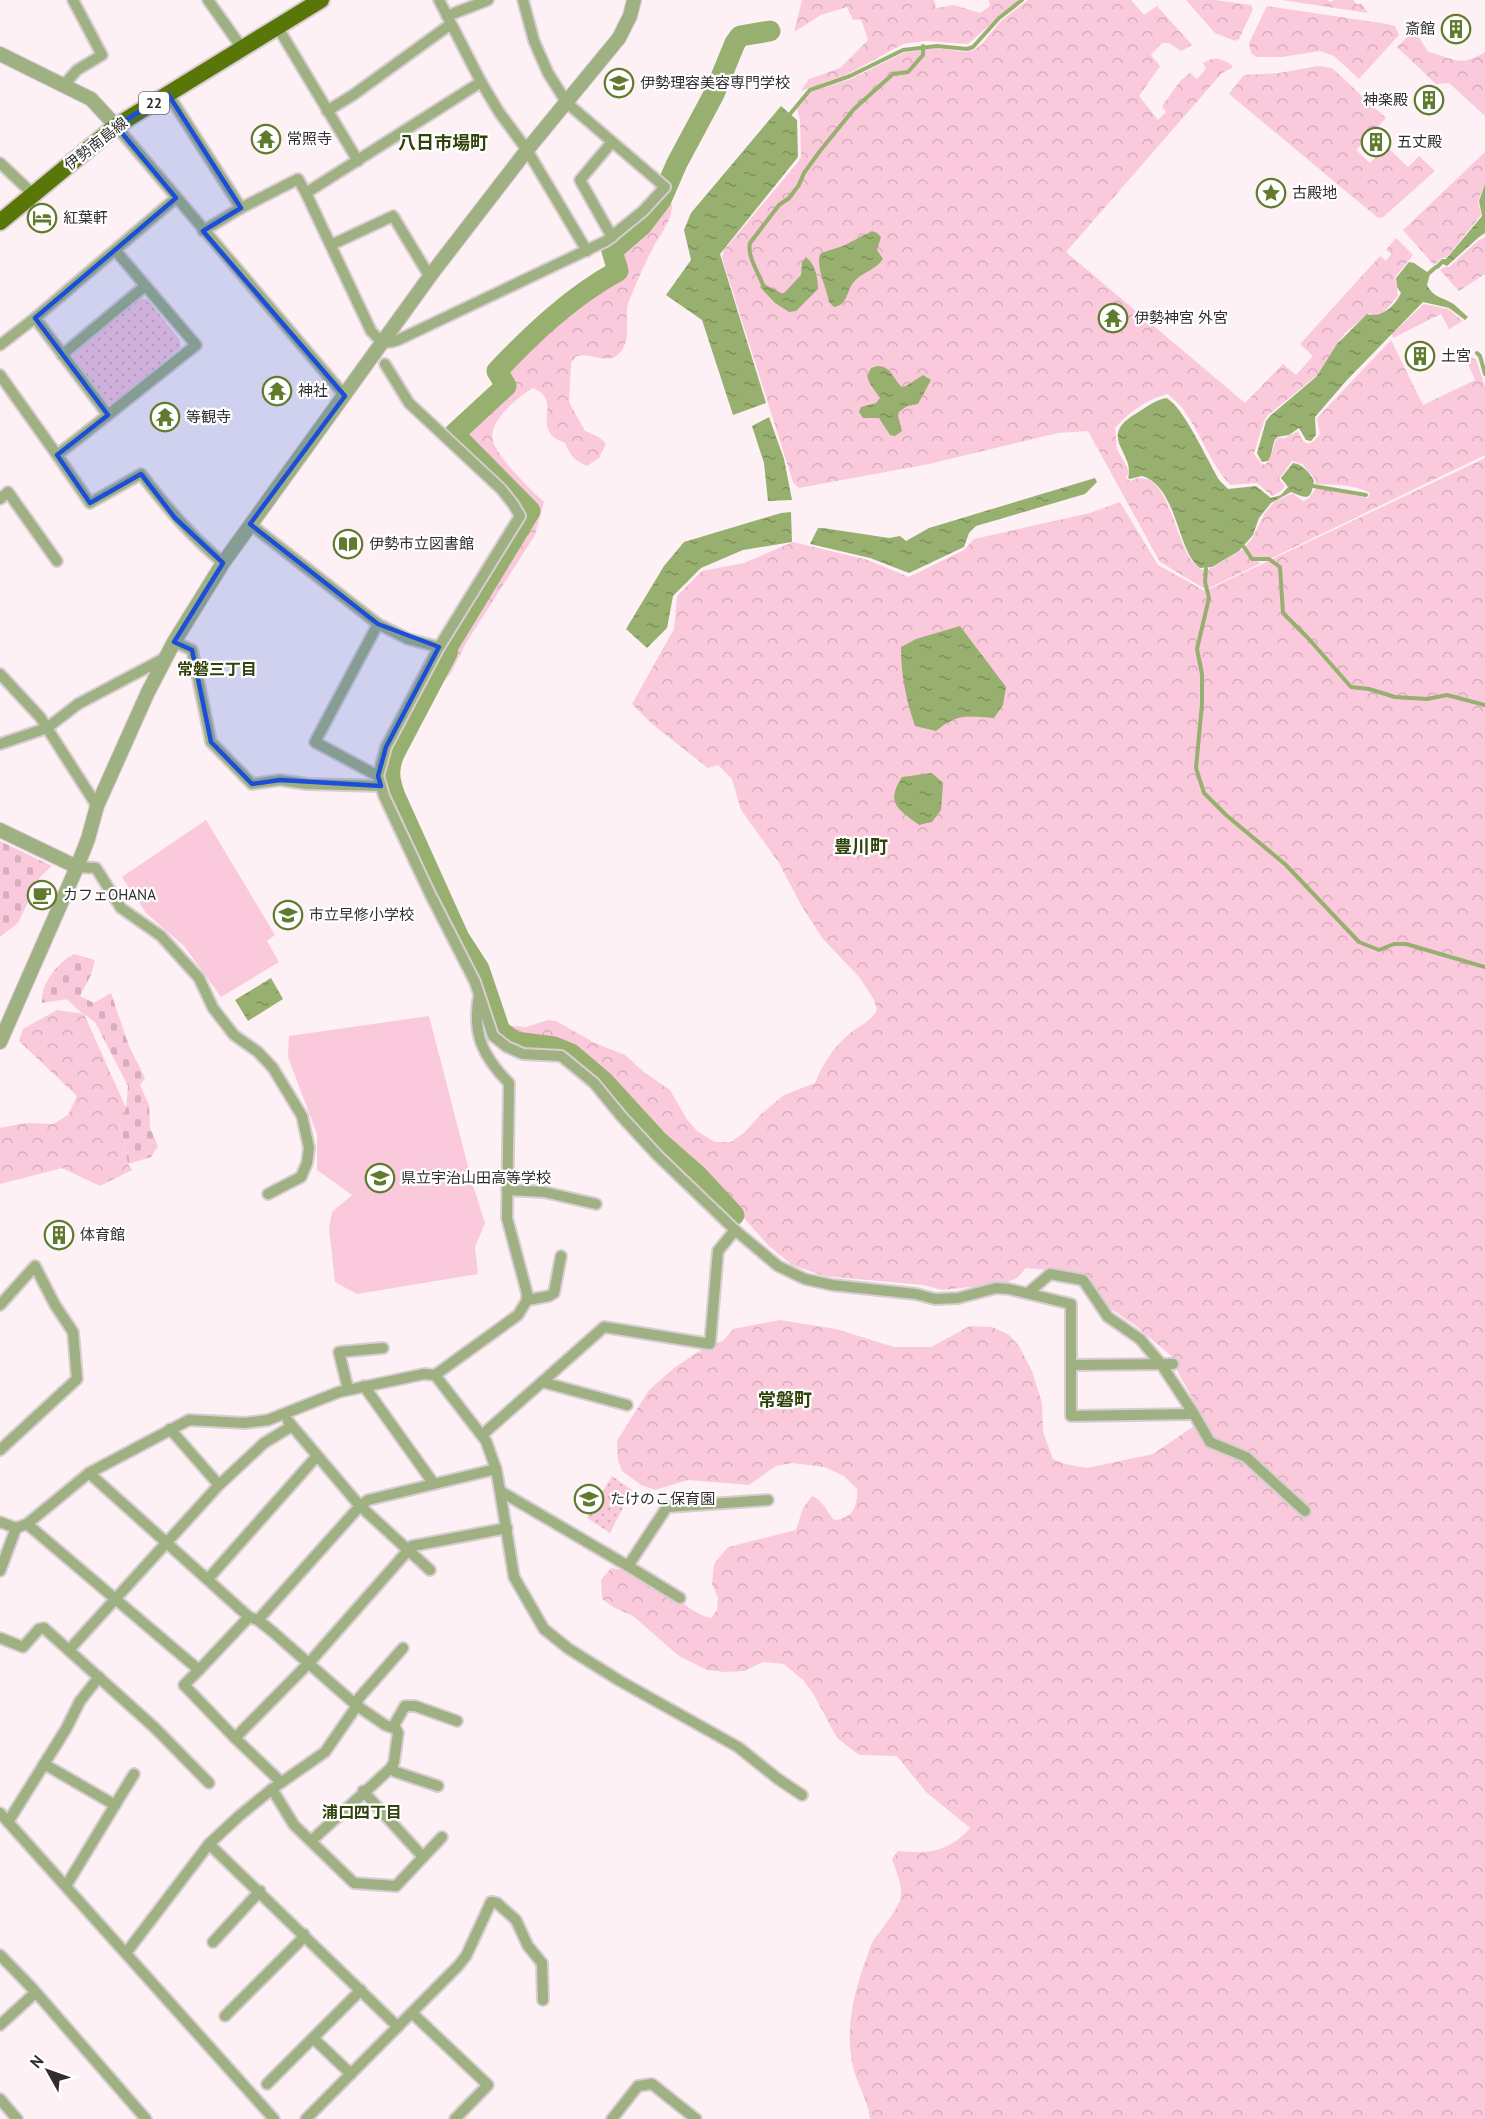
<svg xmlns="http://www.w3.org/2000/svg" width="1485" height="2119" viewBox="0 0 1485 2119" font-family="'PT Sans','Noto Sans JP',sans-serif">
<defs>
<pattern id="forest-crowns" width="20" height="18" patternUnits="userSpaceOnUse" patternTransform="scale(1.5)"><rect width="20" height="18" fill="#fac9dc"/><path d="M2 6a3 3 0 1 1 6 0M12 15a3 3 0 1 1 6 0" fill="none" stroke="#d7adbd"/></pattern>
<pattern id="cemetery-stones" width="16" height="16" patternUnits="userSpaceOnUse" patternTransform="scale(1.5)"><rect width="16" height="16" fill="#fac9dc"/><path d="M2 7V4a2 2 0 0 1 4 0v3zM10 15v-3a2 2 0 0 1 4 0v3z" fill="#d7adbd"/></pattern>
<pattern id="park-dots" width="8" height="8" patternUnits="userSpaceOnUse" patternTransform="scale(1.5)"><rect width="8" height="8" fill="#fac9dc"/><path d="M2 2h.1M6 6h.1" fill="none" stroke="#d7adbd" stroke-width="1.8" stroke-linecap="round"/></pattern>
<pattern id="water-ripples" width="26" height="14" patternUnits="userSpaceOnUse" patternTransform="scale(1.5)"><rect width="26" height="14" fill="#98b06f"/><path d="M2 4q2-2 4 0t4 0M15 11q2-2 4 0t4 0" fill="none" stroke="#7d905c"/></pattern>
</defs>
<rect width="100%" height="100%" fill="#fdf1f5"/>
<g fill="#fac9dc">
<path d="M206 820 275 935 267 941 279 962 221 997 184 946 146 913 122 877Z"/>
<path d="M429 1016 472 1182 485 1223 475 1247 478 1274 357 1294 335 1282 329 1228 332 1212 352 1195 317 1170V1134L288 1057 289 1036Z"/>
</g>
<g fill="url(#forest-crowns)">
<path d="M802 0H934L936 8 954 5 980 13 990 6 989 0H1019L968 44 926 41 903 44 850 73 801 91 809 79 840 68 868 40 861 19 853 20 847 7 821 15 794 32Z"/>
<path d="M1028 0H1131L1144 15 1157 6 1192 45 1181 51 1169 43H1162L1151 55 1160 66 1139 96 1158 120 1166 112 1162 106 1181 80 1190 73 1197 79 1206 69 1203 63C1214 56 1221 58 1232 65V68L1222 73 1066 252 1245 403 1283 364 1296 375 1313 356 1300 344 1380 256 1386 261 1391 254 1386 250 1396 238 1413 255 1395 277 1398 296 1384 312 1374 315 1369 313 1345 333 1316 376 1268 415 1264 421 1254 454 1261 463 1265 465C1275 455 1271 448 1277 438H1285L1298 431 1302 440 1306 443C1312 445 1316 439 1320 434L1317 418 1391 340 1423 405 1475 380 1465 357 1476 359 1485 387V455L1272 558C1255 559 1254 560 1245 547L1253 537 1264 514 1274 502 1288 495 1293 494 1303 501 1309 498 1316 488 1368 498 1370 493C1354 484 1333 485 1315 484L1316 480 1302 464 1292 461 1279 479 1285 486 1280 492 1272 496 1257 483 1230 485C1210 463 1202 436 1185 412 1181 405 1174 400 1168 394 1148 398 1128 413 1115 428L1117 449 1129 471 1126 478 1130 481C1174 459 1174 567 1205 570L1203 581 1205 589 1160 562 1088 431 1058 433 929 464 799 488 793 482 722 258 724 250 799 161 801 157 800 120 797 109 811 92 851 79 903 53 936 48 966 52 974 50 981 45 1001 21Z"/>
<path d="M1186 0H1215L1251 5 1253 9 1239 39 1235 41 1215 33Z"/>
<path d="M1282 0H1328L1330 2 1334 0H1353L1358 5 1361 3 1368 13Z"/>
<path d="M1267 6 1387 24 1395 26 1399 35 1359 79 1334 56 1320 51 1282 57H1257L1251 53 1249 43Z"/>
<path d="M1416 32 1428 52C1454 58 1459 68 1485 52V116L1449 83 1436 84 1397 47 1409 35Z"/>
<path d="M1318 66 1332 68 1386 118 1356 150 1370 163 1386 146 1408 167 1419 156 1435 171 1382 218 1377 217 1229 94 1244 75 1279 73Z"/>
<path d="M1485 152V183L1478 201 1481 215 1446 258H1442L1434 265 1403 230Z"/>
<path d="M669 202 672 205C672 222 659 235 652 250 643 267 636 284 629 301 623 316 632 335 622 350 610 368 593 352 576 356L571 363 569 402 585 431 599 437 606 444 599 458 587 466C575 461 570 455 565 443 558 440 552 438 549 431 541 418 558 398 533 388 518 397 487 422 493 441 497 457 531 490 544 502L535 535 466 643 451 673 445 680 439 683 438 673 458 634 532 511 457 434 509 386 500 371C538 336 575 297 621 272L615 255 616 251 645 226 664 203Z"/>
<path d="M1485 237V274L1459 291 1440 270 1444 267H1449L1479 240Z"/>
<path d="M1424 304 1448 309 1463 321 1449 329 1441 314 1393 338 1392 334Z"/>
<path d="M1485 458V2119H870C868 2100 857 2085 853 2066 843 2024 857 1984 871 1945 874 1938 880 1932 884 1926 907 1896 904 1893 892 1859L898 1851C930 1854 948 1852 970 1828L926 1792 897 1756 859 1755 837 1738 814 1695 803 1680 784 1664 763 1662 744 1671 725 1672 707 1670 679 1656 633 1616 613 1607 602 1599 601 1580 611 1568C633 1571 652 1583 671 1595 684 1603 696 1615 711 1618L717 1610 718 1598 712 1584 714 1564 728 1547 796 1530 803 1508 812 1496C824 1501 826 1511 834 1520 853 1519 858 1505 857 1489L844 1476 824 1467 792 1463 776 1466 749 1485 688 1480 655 1490 641 1485 622 1471 618 1460 617 1441 649 1390 674 1368 710 1344 723 1341 733 1329 780 1320 836 1329 894 1347H931L970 1326 992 1327 1009 1335 1019 1346 1032 1371 1042 1403 1043 1432 1053 1459 1065 1464 1087 1468 1153 1454 1197 1424C1200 1395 1174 1379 1176 1360L1136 1326 1056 1271 1026 1268 1017 1278 1005 1283 943 1290 923 1285 824 1276 792 1265 769 1246 718 1189 655 1132 598 1072 560 1043 516 1035 510 1031 512 1026 526 1027 548 1020 556 1021 595 1043 625 1055 645 1073 670 1090 686 1118 697 1131 715 1142H731L745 1132 760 1115 784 1095 815 1083C823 1064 832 1049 848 1035 858 1026 871 1022 877 1010L874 1000 860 978 823 939 801 905 779 863 741 810 732 779 718 765 708 768 652 724 632 704 674 629 677 596 702 571 744 563 793 542 868 560 909 577 964 550 974 539 1090 513 1120 502 1158 565 1205 591Z"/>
<path d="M1243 549 1251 560 1261 563 1207 589 1205 582 1208 570Z"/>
<path d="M57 1010 84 1014 126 1108 119 1124 128 1164 132 1170 100 1186 62 1168 0 1184V1128L25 1123 53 1124 68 1115 77 1096 19 1041 23 1029Z"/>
</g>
<g fill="url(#cemetery-stones)">
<path d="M0 841 52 866 40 877 18 923 0 937Z"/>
<path d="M74 954 95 960 91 975 80 996 94 1003 111 993 129 1046 145 1078 140 1085 149 1105 150 1128 158 1146 151 1157 128 1164 119 1124 126 1108 128 1086 95 1022 78 1010 67 999 42 1003C41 982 57 964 74 954Z"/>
</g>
<g fill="url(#park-dots)">
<path d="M139 298 147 299 180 340 181 347 112 405 104 402 72 360 74 352Z"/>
<path d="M612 1476 632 1490 610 1533 587 1518Z"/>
</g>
<g fill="url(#water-ripples)">
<path d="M781 106 797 120 798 157 720 254 766 403 733 415 702 320 666 295 691 260 684 230 691 213Z"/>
<path d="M1485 184V233L1479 237 1447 266 1443 264 1438 269 1435 266 1442 259H1446L1482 216 1479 201Z"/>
<path d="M872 231 877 233 881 237 877 250 883 259C875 271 861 272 853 283 846 292 848 305 834 307L829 302C827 289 814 262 821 253L843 246Z"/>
<path d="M806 257C815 264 818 277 818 289L796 311 789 312 775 303 760 287 764 284 781 293H784L801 275 802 262Z"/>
<path d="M1409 262 1414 263 1430 274 1427 285C1433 297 1441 297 1452 303 1457 306 1463 313 1468 317L1465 320 1449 308 1423 302 1347 380 1315 417 1316 435 1311 441 1306 440 1299 428 1289 435 1277 437C1271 443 1274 453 1268 461L1262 462 1257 453 1266 421 1270 416 1316 377 1337 344 1367 314C1382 318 1394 307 1401 293L1397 287 1396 278Z"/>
<path d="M878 366C892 367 893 379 902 387L906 386 923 375 931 380 918 404 907 406 899 412 898 416 902 431 895 436 890 435 879 418H863L859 412 861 407 876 403 880 398 870 384 867 376 871 368Z"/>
<path d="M1166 398C1183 405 1209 464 1220 481L1228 489 1256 486 1271 498 1281 495 1288 487 1281 478 1293 463C1303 464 1308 472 1314 480 1311 501 1308 499 1291 492L1271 503 1259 518 1253 535 1239 551 1212 567 1200 568C1177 552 1178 487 1142 476L1130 479 1128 478C1136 453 1095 437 1137 413 1146 407 1156 400 1166 398Z"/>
<path d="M769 417 784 459 792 500 768 501 764 463 752 426Z"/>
<path d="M1095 478 1097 482 1085 494 976 526 969 533 964 547 909 573 870 558 810 544 818 528H823L889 538 900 536 906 541 929 528Z"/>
<path d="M791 512 792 542 743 550 701 568 673 596 667 628 647 648 626 629 664 566 684 542 781 513Z"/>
<path d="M960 626 1006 687 1003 705 994 718C966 716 958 713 936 731L915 726C906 700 901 675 901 647L916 639Z"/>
<path d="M932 773 943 783 941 810 932 822 919 825C898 809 885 803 902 777Z"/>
<path d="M271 978 283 999 248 1021 235 1000Z"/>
</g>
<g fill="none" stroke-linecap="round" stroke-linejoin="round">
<g stroke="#98b06f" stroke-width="4">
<path d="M790 114 810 90 850 76 903 50 937 46 967 49 973 47 999 18 1022 0"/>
<path d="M1429 273 1436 267"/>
<path d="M763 285C758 272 747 256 750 243L779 205 789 198 799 185 804 173 820 151 854 109 893 74 908 72 923 55V46"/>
<path d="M1477 353 1480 356 1485 374"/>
<path d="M1313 486 1366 495"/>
<path d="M1244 547 1252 559H1269L1280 567 1283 613 1308 638 1351 687 1369 689 1395 697 1427 699 1447 695 1485 705"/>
<path d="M1206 569 1205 582 1209 598 1197 649 1202 674V704L1196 768 1204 793 1226 815 1286 865 1359 942 1379 950 1394 944H1406L1485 967"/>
</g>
<path stroke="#98b06f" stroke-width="21" d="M734 1215 698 1176 659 1142 604 1082 571 1054 554 1047 515 1042 500 1031 479 969 459 938 395 796C389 780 387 768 395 752L447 653 448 646 530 511 454 434 506 386 497 371C533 333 572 296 618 271L612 251 642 225 661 200 677 163 714 94 735 43 740 36 770 31"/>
<g stroke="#d8ced1" stroke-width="14">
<g id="minor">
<path d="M208 0 242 48"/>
<path d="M439 0 481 82 499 112 527 150 587 251"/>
<path d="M447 16 488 0"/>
<path d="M277 26 358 161"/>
<path d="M64 85 77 70 102 55 73 0"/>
<path d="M168 94 241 208"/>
<path d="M327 111 353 95 451 24"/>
<path d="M116 126 345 396"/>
<path d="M612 142 580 180 612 237"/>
<path d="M0 163 33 194"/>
<path d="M306 193 371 331C381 342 384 345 398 340L606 241 643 211 665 187 567 103 548 73 534 41 523 0"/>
<path d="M203 231 241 208 298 179 306 193 481 82"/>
<path d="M331 245 393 216 430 277"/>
<path d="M115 250 196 345 108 415 35 318 176 198"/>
<path d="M0 345 35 318"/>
<path d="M62 355 145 286"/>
<path d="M385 364 409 403 501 489 513 504 520 516 439 647 386 747 378 776 384 796 429 892 475 982 493 1036 507 1047 523 1054 561 1056 594 1083 621 1116 658 1156 735 1230 778 1266 805 1279 832 1285 916 1294 935 1299 958 1298 996 1288 1009 1289 1071 1304V1416L1194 1414 1161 1364 1140 1339 1108 1317 1083 1280 1050 1274 1028 1293"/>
<path d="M0 375 57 455"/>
<path d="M108 415 57 455 90 503 141 474C168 509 189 534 223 563"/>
<path d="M0 499 8 492 57 561"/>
<path d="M250 524 378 624 408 639 439 647"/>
<path d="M378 624 315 742 378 776"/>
<path d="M174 642 192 650 211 742 252 784 280 780 307 784 381 786"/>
<path d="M0 674 40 717 97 806"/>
<path d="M0 744 47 728 78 704 165 658"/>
<path d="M77 867 96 868 121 908 161 936 199 978 213 1008 234 1035 258 1052 273 1068 302 1116 309 1148 307 1163 301 1177 268 1194"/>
<path d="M507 1190 544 1192 596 1204"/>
<path d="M527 1300 549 1296 554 1293 561 1256"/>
<path d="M0 1305 35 1266 55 1305 73 1332 77 1379 0 1450"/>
<path d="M1071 1365 1173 1364"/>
<path d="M435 1375 486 1441 496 1469 500 1491 514 1577 544 1629 569 1649 620 1681 738 1747 778 1779 802 1795"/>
<path d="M542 1382 604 1327 710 1344 718 1251 735 1230"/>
<path d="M364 1386 434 1484"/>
<path d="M348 1389 339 1352 383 1348"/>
<path d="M1194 1414 1210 1442 1246 1457 1305 1511"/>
<path d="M288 1421 360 1506 430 1570"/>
<path d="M170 1429 219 1485"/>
<path d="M482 1435 542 1382 627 1405"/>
<path d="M89 1473 249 1617 258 1620 273 1632 356 1705 385 1725 396 1729 398 1733 394 1762 391 1768 311 1841"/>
<path d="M500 1491 628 1566 667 1507 768 1500"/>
<path d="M0 1522 16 1528 27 1524 89 1473 189 1420 245 1423 268 1420 339 1392 424 1374 435 1375 518 1315 527 1300V1293L507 1218 509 1083C482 1056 472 1033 479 995"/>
<path d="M27 1524 199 1670 249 1617"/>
<path d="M628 1566 680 1598"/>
<path d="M0 1571 16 1528"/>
<path d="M208 1579 317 1456"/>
<path d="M258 1620 360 1506 368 1500 496 1469"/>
<path d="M0 1638 23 1647 39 1629 44 1628 155 1728 209 1783"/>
<path d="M69 1650 219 1485 264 1443 292 1426"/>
<path d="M199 1670 184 1685 235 1738"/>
<path d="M393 1727 405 1706H415L457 1721"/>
<path d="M44 1764 115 1805 134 1774"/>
<path d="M391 1768 396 1772 438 1786"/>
<path d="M281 1782 235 1738 309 1663 412 1546 507 1528"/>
<path d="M272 1789 294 1825 354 1883 396 1886 442 1837"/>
<path d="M363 1791 423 1857"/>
<path d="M0 1813 274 2119"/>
<path d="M8 1822 66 1729 80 1701 99 1677"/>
<path d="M209 1844 398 2027"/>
<path d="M66 1886 115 1805"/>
<path d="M213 1942 260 1891"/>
<path d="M126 1953 209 1844 239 1816 272 1789 325 1752 354 1710 359 1698 403 1648"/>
<path d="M0 1955 33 1989 146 2119"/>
<path d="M412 2013 488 2085 455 2119"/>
<path d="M225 2016 300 1941 304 1934"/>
<path d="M0 2025 35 1993"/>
<path d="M313 2038 351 2074"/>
<path d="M267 2084 361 1990"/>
<path d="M0 2099 17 2119"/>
<path d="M306 2119 458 1966 466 1956 491 1902 497 1903 516 1920 528 1946 542 1963 543 2000"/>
<path d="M612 2119 638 2086 652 2084 696 2119"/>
</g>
</g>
<g stroke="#d8ced1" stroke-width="16">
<g id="tertiary">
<path d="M0 54 91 99 116 126"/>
<path d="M0 830 77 867"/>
<path d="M0 1042 77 867 88 839 97 806 148 692 174 642 223 563 433 272 527 150 619 38 630 16 634 0"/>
</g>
</g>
<g stroke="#d8ced1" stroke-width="20">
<path id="primary" d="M0 222 116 126 321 0"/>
</g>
<use href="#minor" stroke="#9fb182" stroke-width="10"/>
<use href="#tertiary" stroke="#9fb182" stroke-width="14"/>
<use href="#primary" stroke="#597709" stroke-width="16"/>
</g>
<path fill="#1d4ed8" fill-opacity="0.2" stroke="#1d4ed8" stroke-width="4.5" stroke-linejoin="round" d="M168 94 241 208 203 231 345 396 250 524 378 624 439 647 386 747 378 776 381 786 280 780 252 784 211 742 192 650 174 642 223 563 175 518 141 474 90 503 57 455 108 415 35 318 176 198 116 126Z"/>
<defs>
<g id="building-ring" transform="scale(1.5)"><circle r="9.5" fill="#fff" stroke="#617b2e" stroke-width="1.5"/><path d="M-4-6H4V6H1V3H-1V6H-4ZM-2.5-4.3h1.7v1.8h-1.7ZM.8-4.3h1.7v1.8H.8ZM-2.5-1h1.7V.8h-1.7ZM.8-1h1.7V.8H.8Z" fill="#617b2e"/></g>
<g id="university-ring" transform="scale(1.5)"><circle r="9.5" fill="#fff" stroke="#617b2e" stroke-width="1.5"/><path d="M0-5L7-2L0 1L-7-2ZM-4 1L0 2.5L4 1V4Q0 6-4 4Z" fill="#617b2e"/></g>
<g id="temple-ring" transform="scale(1.5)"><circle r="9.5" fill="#fff" stroke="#617b2e" stroke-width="1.5"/><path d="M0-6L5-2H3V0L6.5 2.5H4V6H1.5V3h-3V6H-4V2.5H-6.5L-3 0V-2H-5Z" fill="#617b2e"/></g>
<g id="sight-ring" transform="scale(1.5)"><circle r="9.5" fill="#fff" stroke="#617b2e" stroke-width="1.5"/><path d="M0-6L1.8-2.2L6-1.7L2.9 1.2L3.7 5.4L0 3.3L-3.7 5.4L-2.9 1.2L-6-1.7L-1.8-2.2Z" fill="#617b2e"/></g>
<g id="hotel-ring" transform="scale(1.5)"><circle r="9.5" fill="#fff" stroke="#617b2e" stroke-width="1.5"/><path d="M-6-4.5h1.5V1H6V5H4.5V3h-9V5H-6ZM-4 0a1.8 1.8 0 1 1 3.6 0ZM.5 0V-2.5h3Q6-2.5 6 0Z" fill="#617b2e"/></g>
<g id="library-ring" transform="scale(1.5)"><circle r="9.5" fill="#fff" stroke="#617b2e" stroke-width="1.5"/><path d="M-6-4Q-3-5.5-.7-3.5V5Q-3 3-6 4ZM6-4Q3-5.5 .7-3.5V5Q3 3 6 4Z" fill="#617b2e"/></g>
<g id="cafe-ring" transform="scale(1.5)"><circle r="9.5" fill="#fff" stroke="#617b2e" stroke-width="1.5"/><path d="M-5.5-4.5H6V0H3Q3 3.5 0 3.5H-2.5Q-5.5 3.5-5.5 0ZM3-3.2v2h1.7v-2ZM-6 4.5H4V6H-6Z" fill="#617b2e"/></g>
<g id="school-ring" transform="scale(1.5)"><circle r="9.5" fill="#fff" stroke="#617b2e" stroke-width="1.5"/><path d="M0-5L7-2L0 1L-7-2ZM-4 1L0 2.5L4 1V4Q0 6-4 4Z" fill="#617b2e"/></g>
</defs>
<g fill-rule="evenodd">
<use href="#building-ring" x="1456" y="29"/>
<use href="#university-ring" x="619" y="83"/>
<use href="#building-ring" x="1429" y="100"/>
<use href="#temple-ring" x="266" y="139"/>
<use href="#building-ring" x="1376" y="142"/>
<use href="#sight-ring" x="1271" y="193"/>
<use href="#hotel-ring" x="42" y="218"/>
<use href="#temple-ring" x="1113" y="318"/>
<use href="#building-ring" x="1420" y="356"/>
<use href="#temple-ring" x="277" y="391"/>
<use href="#temple-ring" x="165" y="417"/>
<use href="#library-ring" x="348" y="544"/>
<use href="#cafe-ring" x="42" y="895"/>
<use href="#school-ring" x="288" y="915"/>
<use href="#school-ring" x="380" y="1178"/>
<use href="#building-ring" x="59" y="1235"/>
<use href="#school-ring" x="589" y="1499"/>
</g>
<g text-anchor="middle" stroke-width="4.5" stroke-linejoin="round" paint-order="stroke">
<rect fill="#fff" stroke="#6f6c6d" stroke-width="1.5" x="139" y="92" width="30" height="22" rx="4.5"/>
<g font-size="14" font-weight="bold" fill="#312d2e">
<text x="154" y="108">22</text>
</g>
<g font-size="15" fill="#312d2e" stroke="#fff" text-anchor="start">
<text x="1435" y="34" text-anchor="end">斎館</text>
<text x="640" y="88">伊勢理容美容専門学校</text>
<text x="1408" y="105" text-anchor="end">神楽殿</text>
<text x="287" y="144">常照寺</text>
<text x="1397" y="147">五丈殿</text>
<text x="1292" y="198">古殿地</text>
<text x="63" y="223">紅葉軒</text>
<text x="1134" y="323">伊勢神宮 外宮</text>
<text x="1441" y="361">土宮</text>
<text x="298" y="396">神社</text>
<text x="186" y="422">等観寺</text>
<text x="369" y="549">伊勢市立図書館</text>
<text x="63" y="900">カフェOHANA</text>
<text x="309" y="920">市立早修小学校</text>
<text x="401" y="1183">県立宇治山田高等学校</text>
<text x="80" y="1240">体育館</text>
<text x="610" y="1504">たけのこ保育園</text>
</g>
<g font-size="15" fill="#312d2e" stroke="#fff">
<text transform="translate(96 144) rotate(-38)" y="5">伊勢南島線</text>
</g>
<g font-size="16" font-weight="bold" fill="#31420b" stroke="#fff">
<text x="217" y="675">常磐三丁目</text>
<text x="362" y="1818">浦口四丁目</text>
</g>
<g font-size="18" font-weight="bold" fill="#31420b" stroke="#fff">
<text x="443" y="149">八日市場町</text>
<text x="861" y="853">豊川町</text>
<text x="785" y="1406">常磐町</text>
</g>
</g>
<g transform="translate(48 2071) rotate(310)" stroke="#ffffff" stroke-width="4.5" paint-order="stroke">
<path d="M0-4.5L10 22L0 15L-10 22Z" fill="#312d2e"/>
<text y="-9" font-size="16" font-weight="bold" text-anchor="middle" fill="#312d2e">N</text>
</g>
</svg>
